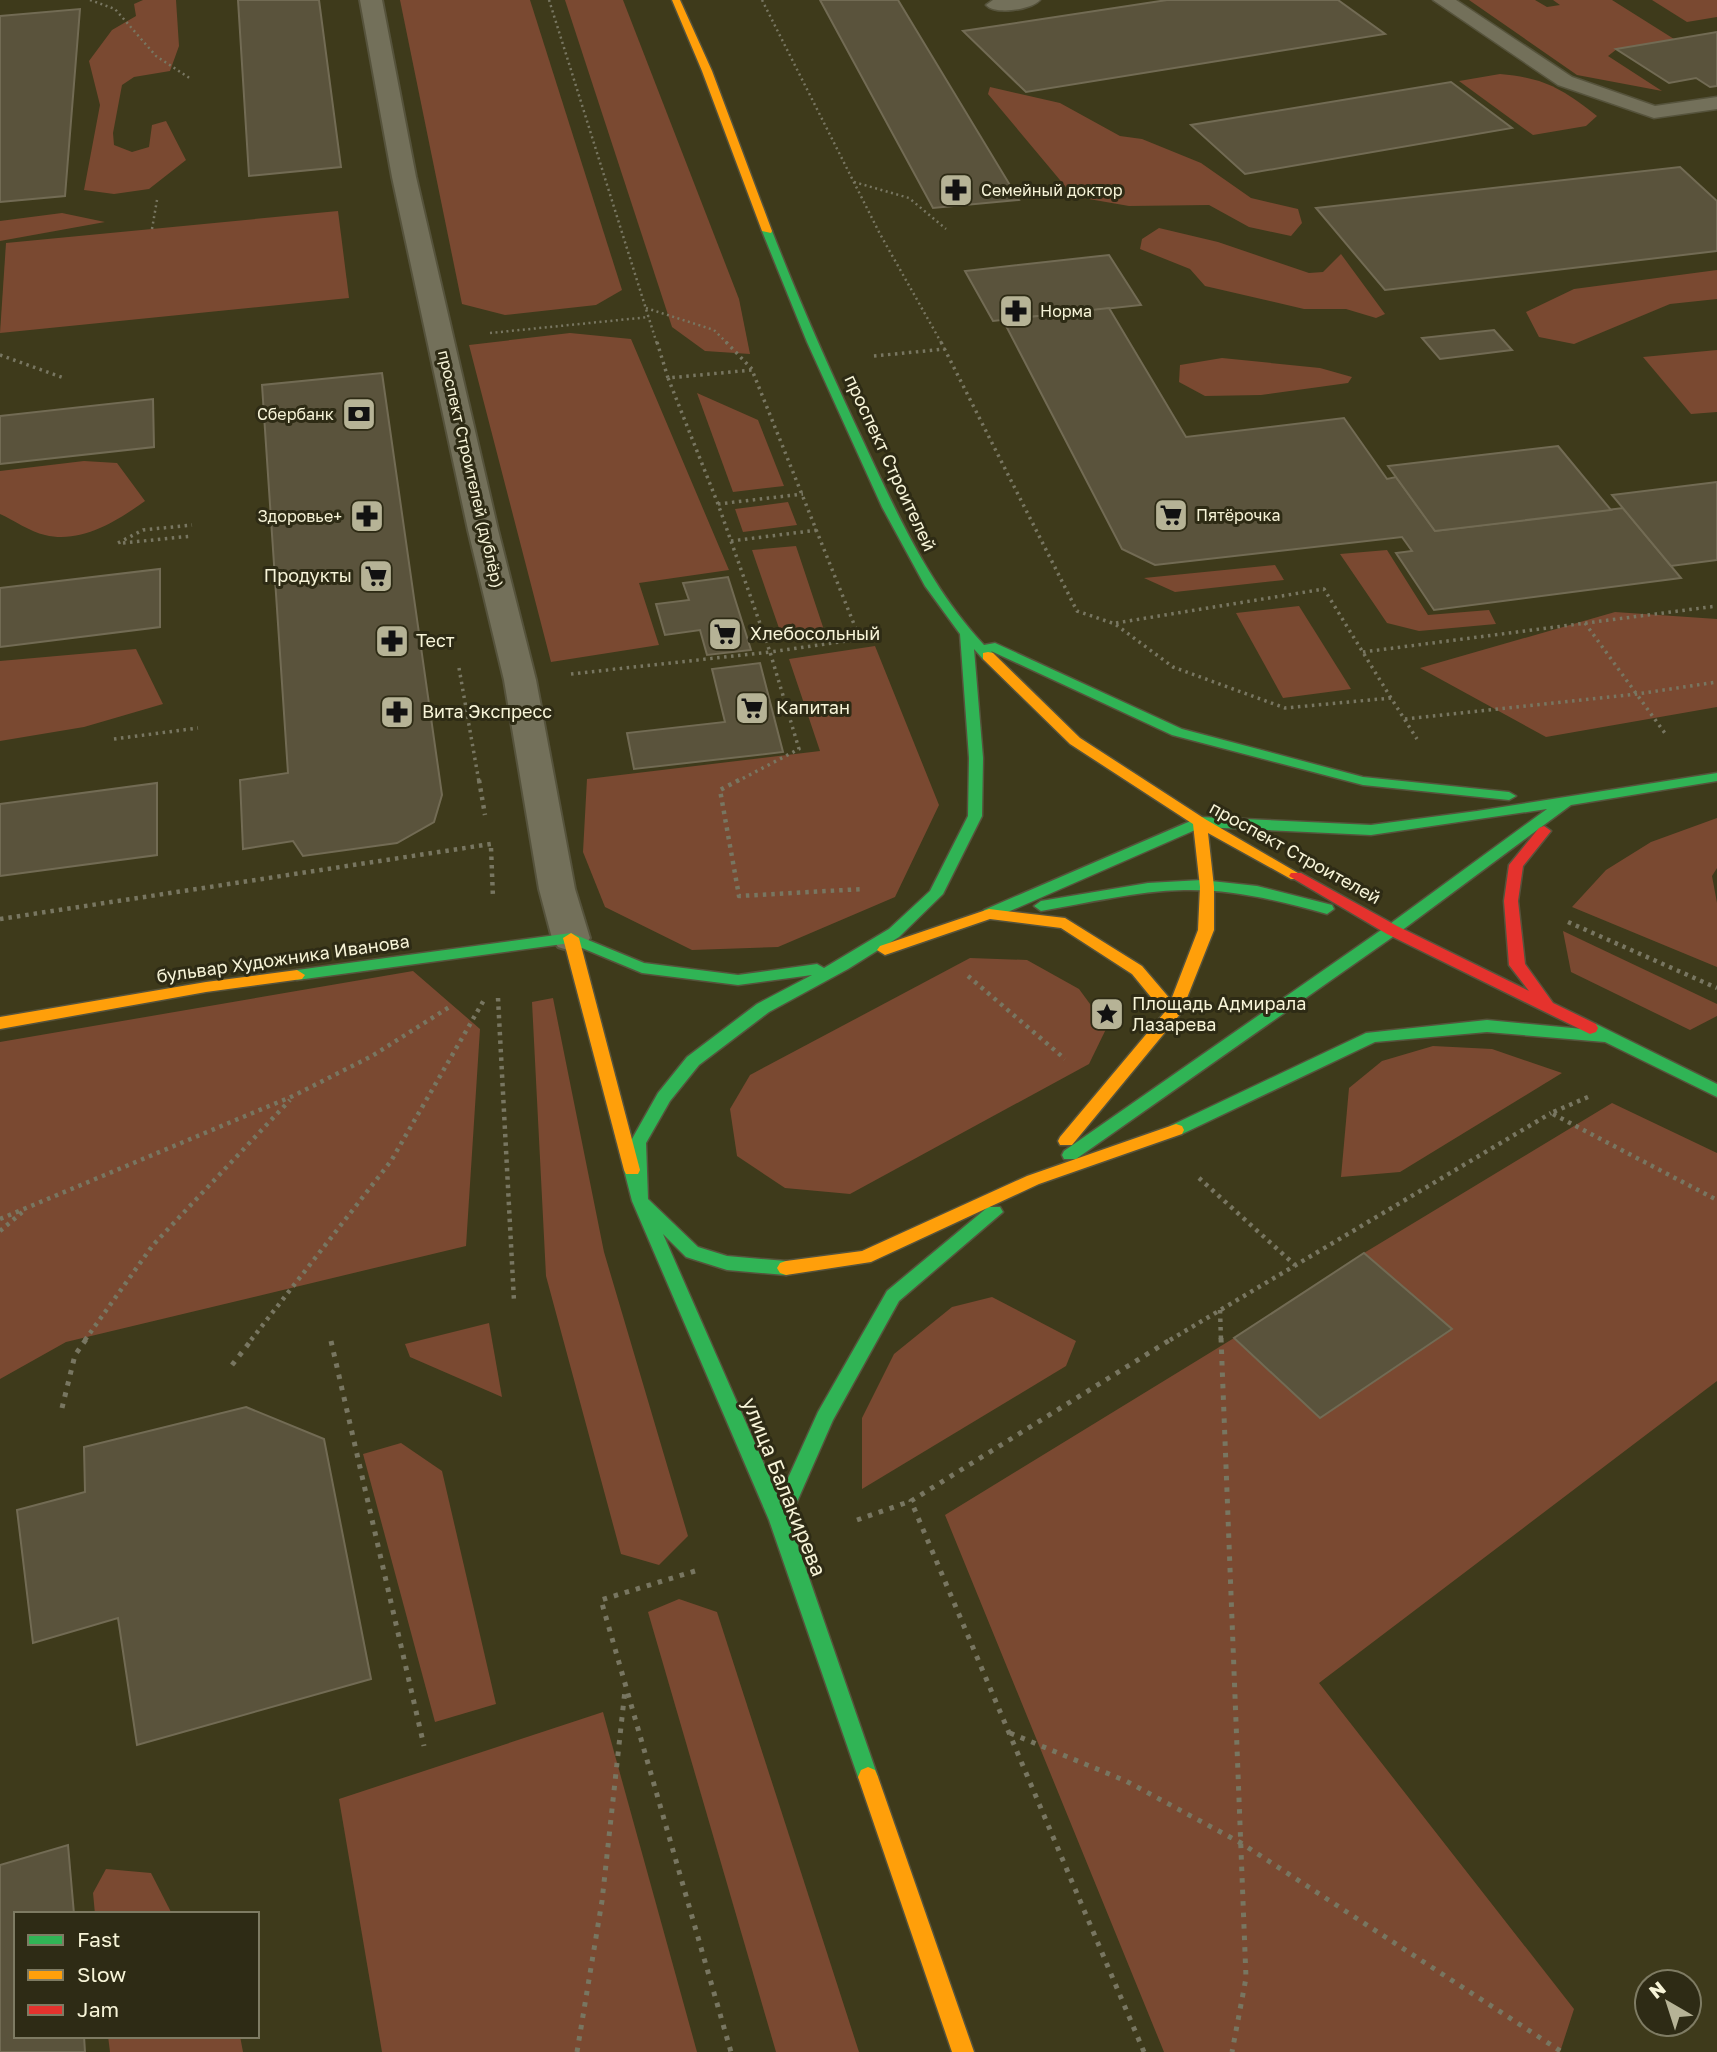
<svg xmlns="http://www.w3.org/2000/svg" width="1717" height="2052" viewBox="0 0 1717 2052" font-family="'Golos Text',sans-serif">
<rect width="100%" height="100%" fill="#3e3a1b"/>
<g fill="#7a4931">
<path d="M143 0H176L179 46 170 71 134 77 122 85 113 133 114 145 132 152 149 147 152 125 166 121 186 160 149 189 114 194 84 190 100 105 89 61 112 30 136 16 134 4Z"/>
<path d="M400 0H530L622 290 596 305 505 315 462 304Z"/>
<path d="M565 0H623L739 299 750 354 705 351 672 327Z"/>
<path d="M1469 0H1535L1547 7 1560 5 1553 0H1612L1674 39 1617 49 1608 56 1662 91 1577 75Z"/>
<path d="M1652 0H1717V17L1687 22Z"/>
<path d="M1500 74C1546 78 1562 89 1597 116L1586 126 1533 135 1459 81Z"/>
<path d="M990 87 1060 103 1120 136 1142 139 1201 163 1251 198 1298 209 1302 223 1291 236 1249 227 1209 205 1129 206 1083 198 1070 192 988 94Z"/>
<path d="M338 211 349 298 0 333 6 243Z"/>
<path d="M62 213 105 222 0 241V221Z"/>
<path d="M1159 228 1218 242 1309 273 1323 272 1341 254 1385 314 1376 318 1346 309H1304L1205 286 1190 269 1140 249 1142 239Z"/>
<path d="M1717 270V299L1670 304 1574 344 1539 337 1526 312 1574 289Z"/>
<path d="M570 333 631 339 729 570 639 583 659 645 551 662 469 345Z"/>
<path d="M1717 350V412L1691 414 1643 357Z"/>
<path d="M1222 358 1320 368 1352 377 1348 383 1261 395 1205 396 1179 382 1180 365Z"/>
<path d="M697 393 758 420 784 486 733 492Z"/>
<path d="M84 461 117 463 145 501C117 521 81 544 45 535 30 532 14 520 0 514V471Z"/>
<path d="M788 502 797 525 743 532 735 509Z"/>
<path d="M796 546 824 630 781 634 752 550Z"/>
<path d="M1387 550 1428 615 1489 610 1496 624 1419 631 1387 623 1340 554Z"/>
<path d="M1275 565 1284 580 1175 592 1144 578Z"/>
<path d="M1299 606 1351 689 1283 698 1236 613Z"/>
<path d="M1615 612 1717 619V707L1546 737 1420 668Z"/>
<path d="M875 646 939 805 895 897 778 947 692 950 605 907 583 852 587 779 820 751 789 659Z"/>
<path d="M136 649 163 704 84 727 0 741V661Z"/>
<path d="M1717 818V868L1712 876 1717 903V967L1572 907 1606 870 1651 842Z"/>
<path d="M1563 931 1717 1004V1016L1690 1030 1571 972Z"/>
<path d="M970 958 1027 960 1079 989 1107 1027 1089 1064 850 1194 785 1188 737 1156 730 1109 750 1075Z"/>
<path d="M413 971 480 1029 466 1246 66 1342 0 1379V1042Z"/>
<path d="M553 998 604 1252 688 1536 659 1565 621 1554 546 1276 532 1002Z"/>
<path d="M1433 1046 1492 1049 1562 1073 1400 1172 1341 1177 1349 1088 1382 1061Z"/>
<path d="M1612 1103 1717 1153V1381L1319 1683 1574 2009 1560 2052H1164L945 1515 1234 1338 1320 1418 1452 1329 1364 1253Z"/>
<path d="M992 1297 1076 1341 1066 1366 862 1489V1418L894 1354 952 1307Z"/>
<path d="M489 1323 502 1397 410 1357 405 1344Z"/>
<path d="M401 1443 442 1471 496 1704 435 1722 363 1454Z"/>
<path d="M679 1599 717 1612 859 2052H776L648 1612Z"/>
<path d="M603 1712 697 2052H382L339 1799Z"/>
<path d="M106 1869 151 1873 172 1914H95L93 1893Z"/>
<path d="M108 2036H240L243 2052H110Z"/>
</g>
<g fill="#5a533c" stroke="#726b54" stroke-width="2">
<path d="M238 0H319L341 167 249 176Z"/>
<path d="M820 0H898L1019 200 933 208Z"/>
<path d="M1167 0H1338L1385 34 1026 92 963 31Z"/>
<path d="M80 9 65 196 0 202V16Z"/>
<path d="M1717 32V86L1710 87 1696 78 1669 83 1616 49Z"/>
<path d="M1451 82 1512 128 1245 174 1191 125Z"/>
<path d="M1680 167 1717 201V251L1385 290 1316 208Z"/>
<path d="M1109 255 1141 305 993 321 965 271Z"/>
<path d="M1109 308 1186 437 1344 418 1387 479 1396 477 1435 531 1623 508 1681 578 1434 610 1396 553 1412 551 1402 537 1155 565 1122 549 1003 320Z"/>
<path d="M1494 330 1512 350 1440 359 1422 338Z"/>
<path d="M382 373 442 795 434 822 397 843 303 856 293 841 243 849 240 780 288 773 262 385Z"/>
<path d="M153 399 154 447 0 464V416Z"/>
<path d="M1558 446 1611 510 1435 531 1388 466Z"/>
<path d="M1717 482V560L1671 566 1612 495Z"/>
<path d="M160 569V627L0 647V588Z"/>
<path d="M728 577 751 650 707 655 700 630 665 635 656 604 689 600 683 583Z"/>
<path d="M760 663 783 752 634 769 627 733 725 722 712 669Z"/>
<path d="M157 783V855L0 876V804Z"/>
<path d="M1364 1253 1452 1329 1320 1418 1234 1338Z"/>
<path d="M246 1407 324 1439 371 1679 137 1745 118 1618 33 1643 17 1510 85 1492 84 1447Z"/>
<path d="M68 1845 74 1914H16V2036H84L85 2052H0V1865Z"/>
</g>
<g fill="none" stroke-linecap="round" stroke-linejoin="round">
<g stroke="#56533c" stroke-width="3">
<g id="lane">
<path d="M1040 0C1031 10 995 15 986 5L993 0Z"/>
<path d="M1433 0H1456L1572 77 1655 106 1717 97V109L1654 118 1558 85Z"/>
</g>
</g>
<g stroke="#56533c" stroke-width="4">
<path id="street" d="M360 0H382L416 177 498 530 536 680 575 889 590 938 584 947 571 951 558 947 552 938 539 889 504 680 468 530 392 177Z"/>
</g>
<g stroke="#56533c" stroke-width="3">
<g id="fast">
<path d="M763 229 772 231C800 303 831 373 864 443 897 514 930 587 984 645L995 643 1182 729 1363 777 1509 792 1516 796 1509 800 1363 785 1172 735 991 651 995 656 993 659H983L974 649 983 758 982 816 943 894 899 937 848 969 769 1012 699 1065 670 1101 646 1143 648 1199 698 1247 727 1256 786 1261 792 1263 795 1268 792 1273 786 1275 727 1270 686 1257 663 1234 779 1498 818 1412 887 1291 988 1207H1000L1003 1212 899 1301 833 1420 789 1520 878 1777 875 1784 868 1787 861 1784 858 1777 769 1520 632 1201 624 1170 630 1164V1143L632 1139 658 1093 687 1057 757 1004 812 975 738 985 642 973 570 943 297 980 289 975 297 970 571 933 644 963 738 975 817 964 824 968 889 929 930 891 968 816 969 758 960 634 925 586 882 507 807 342 762 231Z"/>
<path d="M1717 773V781L1571 805 1397 934 1076 1159H1064L1062 1155 1064 1151 1387 926 1547 809 1371 835 1202 827 994 918H984L982 914 984 910 1200 817 1371 825 1477 811Z"/>
<path d="M1202 880 1257 886 1332 905 1334 909 1327 914C1280 901 1234 889 1184 890 1136 891 1088 903 1041 911L1034 906 1041 901 1148 883Z"/>
<path d="M1487 1020 1583 1029 1584 1024H1596L1717 1084V1097L1605 1042 1487 1032 1375 1042 1182 1134H1170L1168 1130 1170 1126 1366 1033Z"/>
</g>
</g>
<g stroke="#56533c" stroke-width="3">
<g id="slow">
<path d="M672 0H680L712 71 772 231 771 233 762 231 702 71Z"/>
<path d="M988 652 993 653 1080 738 1205 819 1303 876 1301 879H1291L1208 833 1214 887V930L1181 1013 1072 1145H1060L1058 1141 1060 1137 1164 1013 1132 974 1061 928 990 919 885 955 877 950 880 946 989 909 1065 918 1142 966 1171 1000 1198 930 1200 887 1193 824 1070 744 983 659V653Z"/>
<path d="M571 933 579 938 640 1170 638 1174H626L624 1170 563 938Z"/>
<path d="M297 970 305 975 302 979 206 992 0 1029V1017L206 982Z"/>
<path d="M1176 1124 1182 1126 1184 1130 1182 1134 1039 1184 871 1262 786 1275 780 1273 777 1268 780 1263 786 1261 862 1251 1027 1176Z"/>
<path d="M868 1767 875 1770 878 1777 974 2052H952L858 1777 861 1770Z"/>
</g>
</g>
<g stroke="#56533c" stroke-width="3">
<path id="jam" d="M1544 826 1551 831 1523 866 1518 901 1525 964 1553 1003 1596 1024 1598 1028 1596 1032 1590 1034 1387 934 1289 876 1291 873H1301L1397 926 1529 991 1509 965 1504 901 1509 865 1539 828Z"/>
</g>
<g stroke="#787661" stroke-width="2.5" stroke-dasharray="2 3.5" stroke-linecap="butt">
<path d="M90 0 115 9 156 56 191 79"/>
<path d="M549 0 657 344"/>
<path d="M762 0 880 234 942 344"/>
<path d="M854 182 909 198 946 229"/>
<path d="M152 229 157 200"/>
<path d="M646 308 714 330 728 344"/>
<path d="M490 333 649 317"/>
</g>
<g stroke="#787661" stroke-width="3.5" stroke-dasharray="2.5 4.5" stroke-linecap="butt">
<path d="M657 342 668 378 752 370 860 639 770 652 799 749 736 782"/>
<path d="M726 342 752 369"/>
<path d="M941 342 1077 611 1115 624 1173 667 1285 708 1391 698 1417 739"/>
<path d="M0 355 64 378"/>
<path d="M874 356 945 349"/>
<path d="M718 504 803 494"/>
<path d="M731 541 818 530"/>
<path d="M118 543 143 530 192 525"/>
<path d="M123 543 192 536"/>
<path d="M1116 623 1324 589 1391 698"/>
<path d="M1585 623 1667 736"/>
<path d="M1363 652 1717 606"/>
<path d="M459 668 479 782"/>
<path d="M571 674 770 652 718 504 668 378"/>
<path d="M1405 719 1637 694 1717 682"/>
<path d="M114 739 198 728"/>
</g>
<g stroke="#787661" stroke-width="4.5" stroke-dasharray="3.5 5" stroke-linecap="butt">
<path d="M479 780 485 815"/>
<path d="M739 780 720 790 739 896 863 889"/>
<path d="M491 848 493 898"/>
<path d="M0 919 491 844"/>
<path d="M1568 922 1717 988"/>
<path d="M968 976 1065 1059"/>
<path d="M498 998 514 1301"/>
<path d="M1588 1097 1551 1113 1717 1200"/>
<path d="M1199 1178 1295 1265"/>
<path d="M0 1219 293 1096 372 1056 451 1006"/>
<path d="M0 1231 26 1209"/>
<path d="M1220 1310 1221 1340"/>
<path d="M85 1340 153 1245 290 1100"/>
<path d="M251 1340 391 1161 484 1000"/>
<path d="M1170 1340 1551 1113"/>
</g>
<g stroke="#787661" stroke-width="5" stroke-dasharray="4.5 7" stroke-linecap="butt">
<path d="M1221 1338 1246 1978 1232 2052"/>
<path d="M331 1341 424 1746"/>
<path d="M232 1365 253 1338"/>
<path d="M62 1408 75 1355 87 1338"/>
<path d="M857 1520 911 1501"/>
<path d="M695 1571 601 1600 731 2052"/>
<path d="M1010 1733 1126 1781 1241 1843 1562 2052"/>
<path d="M577 2052 602 1901 625 1690"/>
<path d="M1144 2052 911 1501 1173 1338"/>
</g>
<use href="#lane" fill="#73705a" fill-rule="evenodd"/>
<use href="#street" fill="#73705a" fill-rule="evenodd"/>
<use href="#fast" fill="#30b455" fill-rule="evenodd"/>
<use href="#slow" fill="#ff9f0a" fill-rule="evenodd"/>
<use href="#jam" fill="#e5322d" fill-rule="evenodd"/>
</g>
<defs>
<g id="pharmacy-square" transform="scale(1.75)"><rect x="-9" y="-9" width="18" height="18" rx="4" fill="#b6b396" stroke="#2e2b15"/><path d="M-2-6h4v4h4v4h-4v4h-4v-4h-4v-4h4Z" fill="#111"/></g>
<g id="bank-square" transform="scale(1.75)"><rect x="-9" y="-9" width="18" height="18" rx="4" fill="#b6b396" stroke="#2e2b15"/><path d="M-6-4H6V4H-6ZM0-2.3a2.3 2.3 0 1 0 0 4.6a2.3 2.3 0 1 0 0-4.6Z" fill="#111"/></g>
<g id="supermarket-square" transform="scale(1.75)"><rect x="-9" y="-9" width="18" height="18" rx="4" fill="#b6b396" stroke="#2e2b15"/><path d="M-6-5.5h2.5l.6 2H6L4.5 2H-2.5L-4.4-4H-6ZM-1.5 3.2a1.3 1.3 0 1 0 .1 0ZM3 3.2a1.3 1.3 0 1 0 .1 0Z" fill="#111"/></g>
<g id="sight-square" transform="scale(1.75)"><rect x="-9" y="-9" width="18" height="18" rx="4" fill="#b6b396" stroke="#2e2b15"/><path d="M0-6L1.8-2.2L6-1.7L2.9 1.2L3.7 5.4L0 3.3L-3.7 5.4L-2.9 1.2L-6-1.7L-1.8-2.2Z" fill="#111"/></g>
</defs>
<g fill-rule="evenodd">
<use href="#pharmacy-square" x="956" y="190"/>
<use href="#pharmacy-square" x="1016" y="311"/>
<use href="#bank-square" x="359" y="414"/>
<use href="#supermarket-square" x="1171" y="515"/>
<use href="#pharmacy-square" x="367" y="516"/>
<use href="#supermarket-square" x="376" y="576"/>
<use href="#supermarket-square" x="725" y="634"/>
<use href="#pharmacy-square" x="392" y="641"/>
<use href="#supermarket-square" x="752" y="708"/>
<use href="#pharmacy-square" x="397" y="712"/>
<use href="#sight-square" x="1107" y="1014"/>
</g>
<g text-anchor="middle" stroke-width="6" stroke-linejoin="round" paint-order="stroke">
<g font-size="16" fill="#f7f4d8" stroke="#2e2b15" text-anchor="start">
<text x="981" y="196">Семейный доктор</text>
<text x="1040" y="317">Норма</text>
<text x="334" y="420" text-anchor="end">Сбербанк</text>
<text x="1196" y="521">Пятёрочка</text>
<text x="342" y="522" text-anchor="end">Здоровье+</text>
</g>
<g font-size="16" fill="#f7f4d8" stroke="#2e2b15">
<text transform="translate(471 469) rotate(77)" y="6">проспект Строителей (дублёр)</text>
</g>
<g font-size="18" fill="#f7f4d8" stroke="#2e2b15">
<text transform="translate(890 463) rotate(65)" y="6">проспект Строителей</text>
<text transform="translate(1295 853) rotate(29)" y="6">проспект Строителей</text>
<text transform="translate(283 959) rotate(-8)" y="6">бульвар Художника Иванова</text>
</g>
<g font-size="18" fill="#f7f4d8" stroke="#2e2b15" text-anchor="start">
<text x="352" y="582" text-anchor="end">Продукты</text>
<text x="750" y="640">Хлебосольный</text>
<text x="416" y="647">Тест</text>
<text x="776" y="714">Капитан</text>
<text x="422" y="718">Вита Экспресс</text>
<text x="1132" y="1010">Площадь Адмирала<tspan x="1132" dy="21">Лазарева</tspan></text>
</g>
<g font-size="21" fill="#f7f4d8" stroke="#2e2b15">
<text transform="translate(784 1487) rotate(68)" y="7">улица Балакирева</text>
</g>
</g>
<rect x="14" y="1912" width="245" height="126" fill="#2e2b15" stroke="#7e7b63" stroke-width="2"/>
<rect x="28" y="1935" width="35" height="10" fill="#30b455" stroke="#7e7b63" stroke-width="2"/>
<text x="77" y="1947" font-size="21" fill="#f7f4d8">Fast</text>
<rect x="28" y="1970" width="35" height="10" fill="#ff9f0a" stroke="#7e7b63" stroke-width="2"/>
<text x="77" y="1982" font-size="21" fill="#f7f4d8">Slow</text>
<rect x="28" y="2005" width="35" height="10" fill="#e5322d" stroke="#7e7b63" stroke-width="2"/>
<text x="77" y="2017" font-size="21" fill="#f7f4d8">Jam</text>
<g transform="translate(1668 2003) rotate(321)"><circle r="33" fill="#2e2b15" stroke="#7e7b63" stroke-width="2"/>
<path d="M0-5L12 26L0 18L-12 26Z" fill="#b6b396"/>
<text y="-10" font-size="19" font-weight="bold" text-anchor="middle" fill="#f7f4d8">N</text>
</g>
</svg>
